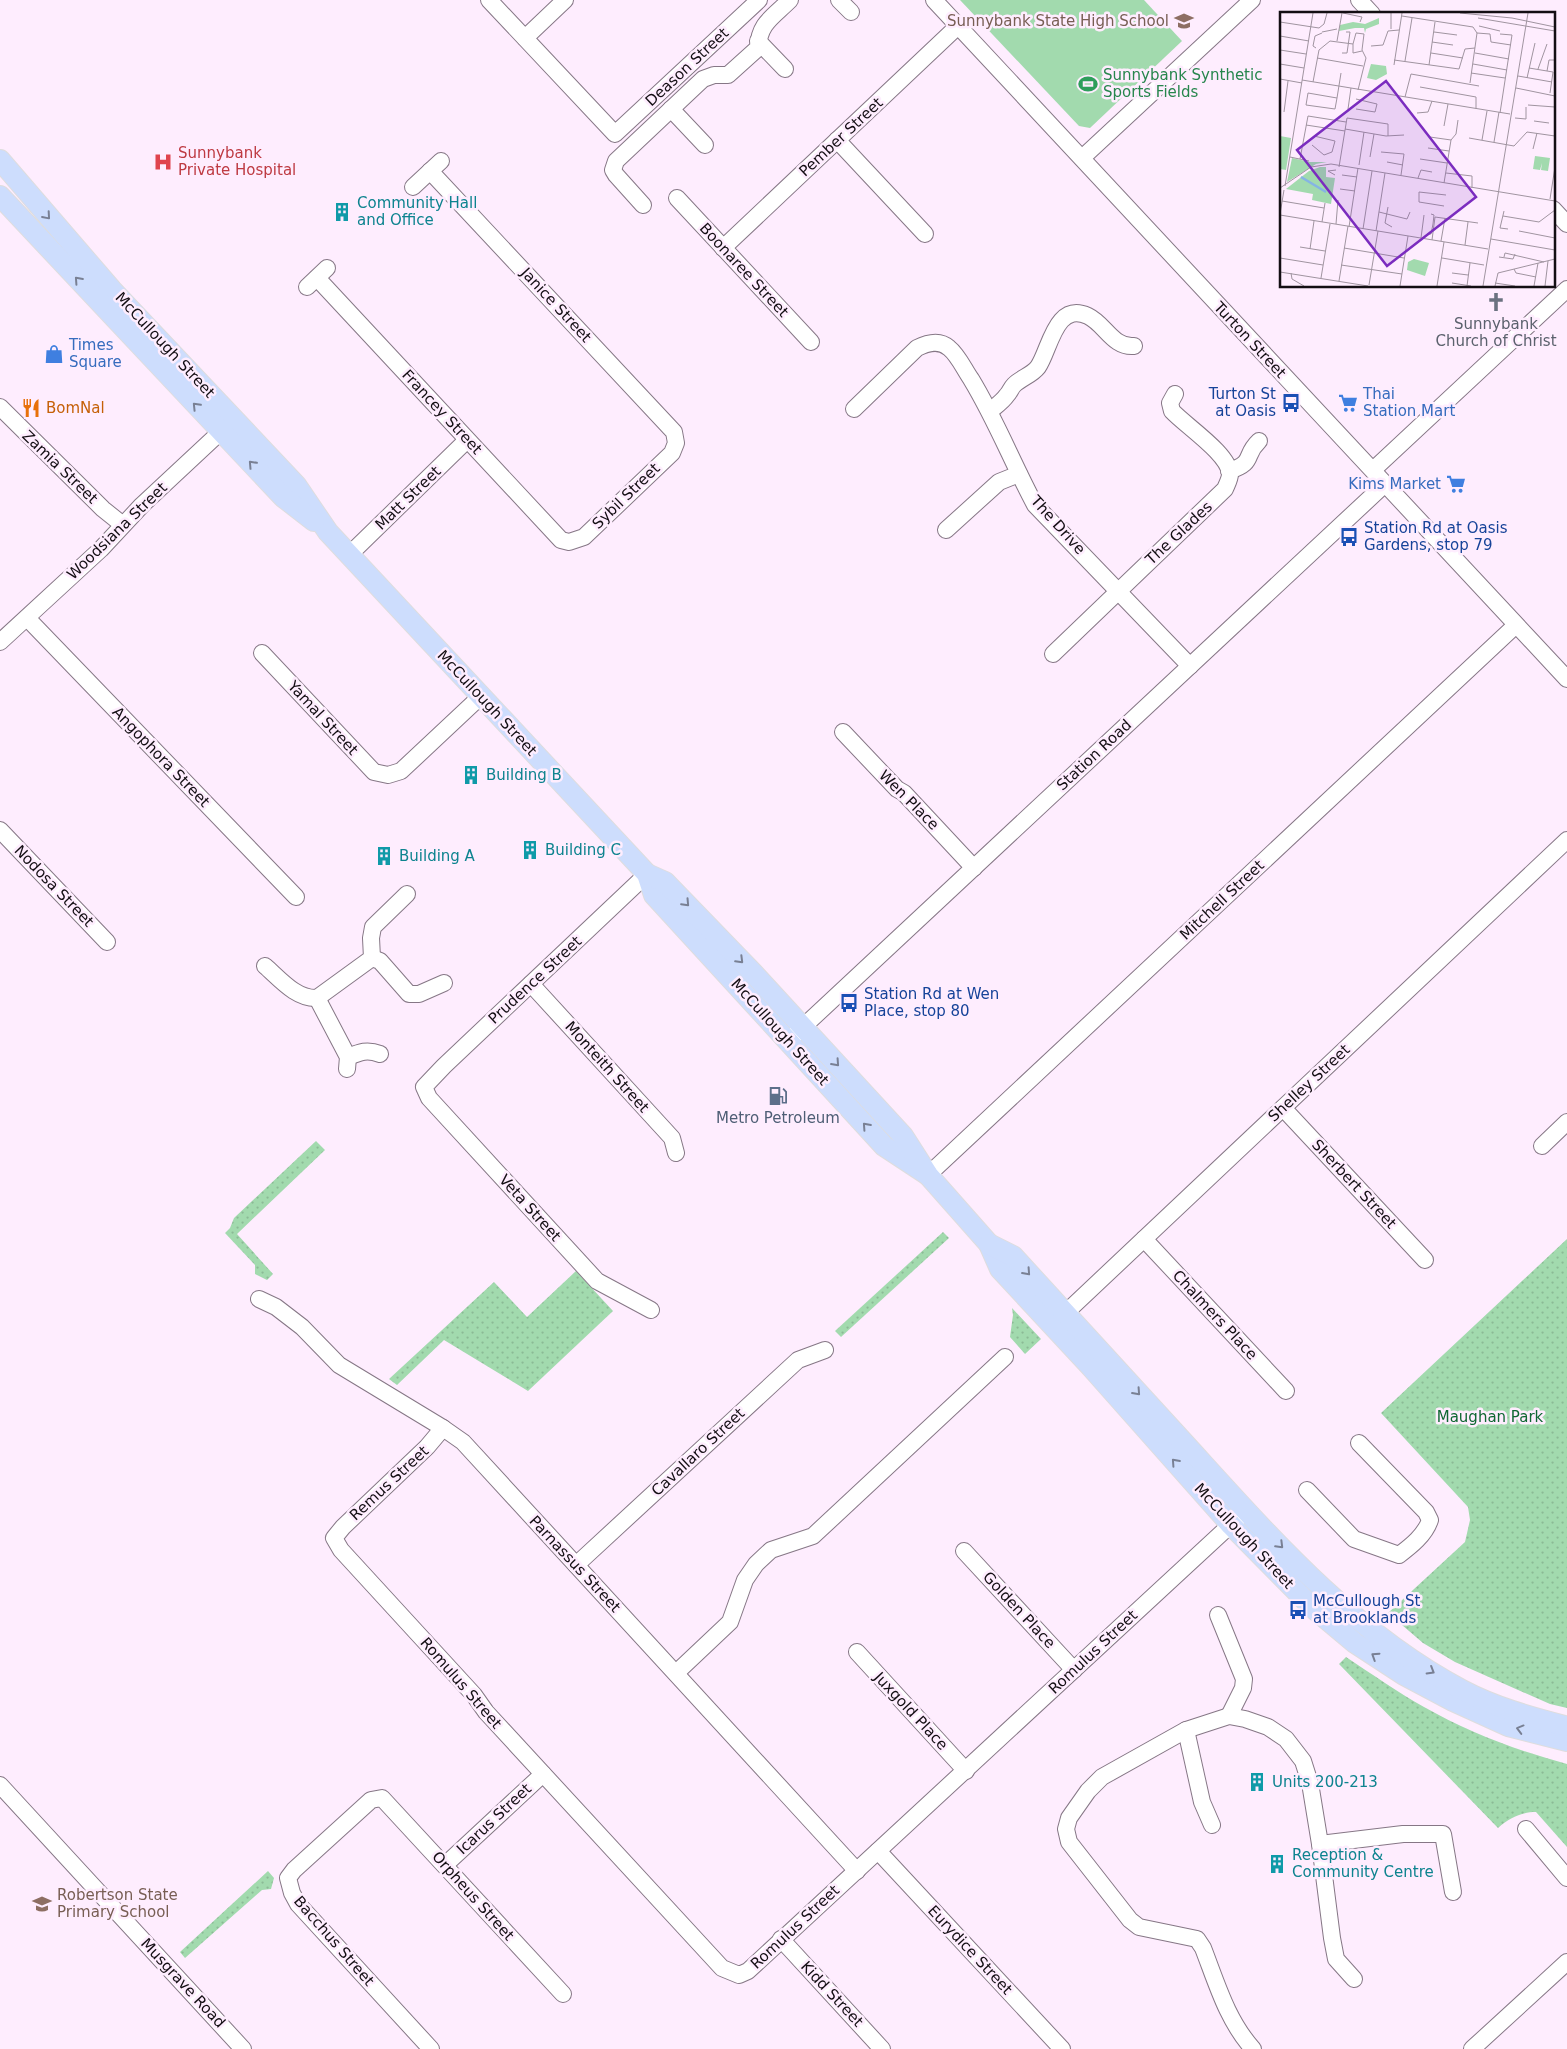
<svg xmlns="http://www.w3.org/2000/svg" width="1567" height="2049" viewBox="0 0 1567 2049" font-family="'DejaVu Sans',sans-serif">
<defs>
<pattern id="grass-dots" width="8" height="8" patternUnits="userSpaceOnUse" patternTransform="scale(1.25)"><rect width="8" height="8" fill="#a2daae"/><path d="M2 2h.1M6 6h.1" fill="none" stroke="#8bba95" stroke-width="1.8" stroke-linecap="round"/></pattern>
</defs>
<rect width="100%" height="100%" fill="#feedfe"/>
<g fill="url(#grass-dots)">
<path d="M316 1141 325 1150 237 1234 273 1274 267 1280 255 1274V1265L225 1233 230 1228 234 1218Z"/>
<path d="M943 1232 949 1238 841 1337 835 1331Z"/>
<path d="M1567 1239V1708L1550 1704 1455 1662 1423 1643 1388 1613 1465 1542 1470 1520 1468 1507 1381 1413Z"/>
<path d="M576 1271 613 1311 528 1391 444 1340 397 1385 389 1379 494 1282 527 1317Z"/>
<path d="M1012 1308 1041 1339 1025 1354 1010 1337 1013 1315Z"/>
<path d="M1346 1657C1372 1674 1397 1692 1424 1707 1468 1732 1518 1751 1567 1764V1847L1536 1812C1521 1812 1509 1818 1498 1828L1339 1664Z"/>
<path d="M268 1871 274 1878 271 1889 262 1890 185 1958 180 1952Z"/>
</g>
<path fill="#a2daae" d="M960 0H1144L1182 41 1090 128 1079 126Z"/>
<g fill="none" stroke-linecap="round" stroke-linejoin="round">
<g stroke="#867786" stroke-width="18">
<g id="minor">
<path d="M489 0 615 134 759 0"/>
<path d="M839 0 851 12"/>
<path d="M934 0 1567 679"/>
<path d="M1359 0 1372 14"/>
<path d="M525 38 565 0"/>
<path d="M758 41 785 69"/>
<path d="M671 109 705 145"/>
<path d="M837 140 925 234"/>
<path d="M1082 158 1252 0"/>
<path d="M413 187 441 161"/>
<path d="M677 198 811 342"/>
<path d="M643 205 616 175 613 170 616 161 703 79 714 75H728L758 48C759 23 773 17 790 0"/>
<path d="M1553 209 1567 224"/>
<path d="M723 248 958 26"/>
<path d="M317 278 561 540 569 542 584 537 672 453 676 443 674 432 430 171"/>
<path d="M307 287 327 268"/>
<path d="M0 407 103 509 123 525"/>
<path d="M854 409 917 348C927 343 939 339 949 348 958 355 964 369 971 379 996 420 1012 462 1035 505L1190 666"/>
<path d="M990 411C996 406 1003 401 1007 395 1010 392 1011 388 1014 385 1021 378 1032 375 1038 367 1050 350 1055 301 1088 316 1105 324 1113 348 1134 346"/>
<path d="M1373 470 1567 289"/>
<path d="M1229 471C1256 462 1243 456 1259 441"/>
<path d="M946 530 999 482 1019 474"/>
<path d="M349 555 467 440"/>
<path d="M27 618 296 897"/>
<path d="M0 642 101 549 142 505 230 423"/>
<path d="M262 653 374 772 388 775 401 771 481 696"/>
<path d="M1053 654 1225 489C1227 484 1230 479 1230 474 1229 454 1186 426 1172 411L1170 403 1175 394"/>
<path d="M843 732 897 789 904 793 974 868"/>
<path d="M0 830 107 942"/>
<path d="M647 874 444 1066 424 1087 429 1098 597 1281 651 1310"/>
<path d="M372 958 380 961 409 994H419L444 983"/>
<path d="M265 966C280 979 296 999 317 998L372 958 371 938 373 927 407 894"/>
<path d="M531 984 672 1138 676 1153"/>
<path d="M317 998 348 1057 347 1069"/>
<path d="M788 1041 1385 484"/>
<path d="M348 1057C360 1052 367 1049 380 1054"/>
<path d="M1283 1108 1425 1260"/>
<path d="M1542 1146 1567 1122"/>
<path d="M928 1175 1516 625"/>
<path d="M1144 1239 1286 1391"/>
<path d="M259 1299 276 1307 302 1327 339 1365 443 1428 463 1442 857 1871"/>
<path d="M1057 1321 1567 840"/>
<path d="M443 1428 427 1447 343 1527 334 1538 341 1550 474 1695 486 1712 722 1968 739 1975 748 1971 1239 1517"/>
<path d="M1307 1490 1354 1539 1399 1555C1411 1546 1425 1535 1430 1520L1426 1512 1359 1443"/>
<path d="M964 1551 1074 1670"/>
<path d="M576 1565 798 1360 825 1350"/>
<path d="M1218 1615 1244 1679 1243 1688 1229 1716"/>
<path d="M857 1652 966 1771"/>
<path d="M676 1673 730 1622 745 1580 756 1564 771 1550 813 1536 1005 1357"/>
<path d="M1186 1730 1202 1802 1212 1825"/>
<path d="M0 1785 243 2049"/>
<path d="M1526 1829 1567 1878"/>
<path d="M1320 1844 1403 1834H1443L1453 1892"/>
<path d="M878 1851 1062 2049"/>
<path d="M445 1865 543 1774"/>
<path d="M781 1939 882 2049"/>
<path d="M431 2049 298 1904 292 1893 288 1878 294 1870 371 1800 382 1798 563 1994"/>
<path d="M1253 2049C1227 2020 1217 1984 1203 1948L1197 1939 1139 1927 1130 1920 1069 1842 1066 1829 1069 1818 1088 1791 1102 1777 1186 1730 1229 1716 1245 1719 1268 1727 1286 1739 1303 1761 1310 1783 1320 1844 1332 1938 1336 1959 1354 1979"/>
<path d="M1472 2049 1567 1962"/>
</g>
</g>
<g stroke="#deddde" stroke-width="22">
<g id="major">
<path d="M0 160 112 290 296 485 328 532 647 874 654 895 884 1146 928 1175"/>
<path d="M0 196 283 497 314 521"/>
<path d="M647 874 665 882 754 974 903 1136 928 1175 989 1244 1000 1269 1091 1367 1231 1525 1312 1607 1355 1643 1404 1675 1453 1701 1508 1726 1567 1741"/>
<path d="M989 1244 1013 1256C1070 1319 1129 1382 1186 1445 1269 1536 1352 1632 1462 1690 1494 1707 1530 1717 1565 1726"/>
</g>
</g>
<use href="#minor" stroke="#fff" stroke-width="16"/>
<use href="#major" stroke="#cdddfd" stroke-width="20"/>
</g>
<defs><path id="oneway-chevron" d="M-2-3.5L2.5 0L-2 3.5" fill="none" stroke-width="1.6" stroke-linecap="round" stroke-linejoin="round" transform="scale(1.25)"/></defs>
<g stroke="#798094">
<use href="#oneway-chevron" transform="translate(47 216) rotate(49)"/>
<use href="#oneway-chevron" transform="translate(78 280) rotate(-132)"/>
<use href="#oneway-chevron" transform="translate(196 406) rotate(-134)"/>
<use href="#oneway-chevron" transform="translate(252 464) rotate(-133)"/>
<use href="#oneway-chevron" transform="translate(686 903) rotate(47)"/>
<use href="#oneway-chevron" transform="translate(740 960) rotate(45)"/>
<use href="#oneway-chevron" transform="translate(836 1063) rotate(48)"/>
<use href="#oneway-chevron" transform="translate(866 1126) rotate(-132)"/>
<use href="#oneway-chevron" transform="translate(1027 1272) rotate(48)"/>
<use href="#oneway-chevron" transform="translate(1137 1392) rotate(48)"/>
<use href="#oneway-chevron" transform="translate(1175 1462) rotate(-132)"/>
<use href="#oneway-chevron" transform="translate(1280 1545) rotate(45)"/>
<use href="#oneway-chevron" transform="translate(1375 1656) rotate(-147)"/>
<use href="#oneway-chevron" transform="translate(1431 1671) rotate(31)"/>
<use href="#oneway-chevron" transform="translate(1520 1729) rotate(-165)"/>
</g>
<defs>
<g id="school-bare" transform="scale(1.5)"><path d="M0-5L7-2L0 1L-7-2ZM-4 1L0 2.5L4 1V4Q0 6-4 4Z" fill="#8d6e63" stroke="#feedfe" stroke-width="2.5" paint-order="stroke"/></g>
<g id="stadium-bare" transform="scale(1.5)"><path d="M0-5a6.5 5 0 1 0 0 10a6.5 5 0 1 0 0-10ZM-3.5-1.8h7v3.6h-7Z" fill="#2e9e5b" stroke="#feedfe" stroke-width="2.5" paint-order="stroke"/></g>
<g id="hospital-bare" transform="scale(1.5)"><path d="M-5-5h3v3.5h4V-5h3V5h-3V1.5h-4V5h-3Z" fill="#e0444e" stroke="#feedfe" stroke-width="2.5" paint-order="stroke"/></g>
<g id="building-bare" transform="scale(1.5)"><path d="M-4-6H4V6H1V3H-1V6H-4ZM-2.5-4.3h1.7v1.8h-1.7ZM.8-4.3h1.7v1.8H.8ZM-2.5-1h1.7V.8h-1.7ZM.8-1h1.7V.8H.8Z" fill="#0f9aa8" stroke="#feedfe" stroke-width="2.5" paint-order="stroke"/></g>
<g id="church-bare" transform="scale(1.5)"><path d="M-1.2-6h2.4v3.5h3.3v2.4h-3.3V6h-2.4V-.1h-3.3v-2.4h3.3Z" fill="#6b7280" stroke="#feedfe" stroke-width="2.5" paint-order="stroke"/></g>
<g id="shop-bare" transform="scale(1.5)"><path d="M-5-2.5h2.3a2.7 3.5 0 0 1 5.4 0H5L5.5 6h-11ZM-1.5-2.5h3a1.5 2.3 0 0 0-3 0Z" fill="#3f7fe0" stroke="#feedfe" stroke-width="2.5" paint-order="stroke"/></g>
<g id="bus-bare" transform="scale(1.5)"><path d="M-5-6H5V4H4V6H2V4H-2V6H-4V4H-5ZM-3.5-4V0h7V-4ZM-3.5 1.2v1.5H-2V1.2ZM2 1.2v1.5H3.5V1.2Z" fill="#1a4fb4" stroke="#feedfe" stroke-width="2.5" paint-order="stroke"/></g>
<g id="supermarket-bare" transform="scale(1.5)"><path d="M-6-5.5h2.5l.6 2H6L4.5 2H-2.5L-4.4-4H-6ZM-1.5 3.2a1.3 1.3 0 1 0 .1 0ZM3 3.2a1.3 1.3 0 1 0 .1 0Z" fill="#3f7fe0" stroke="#feedfe" stroke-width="2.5" paint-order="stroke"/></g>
<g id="restaurant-bare" transform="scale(1.5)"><path d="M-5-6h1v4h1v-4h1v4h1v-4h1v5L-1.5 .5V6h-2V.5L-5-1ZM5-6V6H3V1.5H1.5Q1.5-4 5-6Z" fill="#e8710a" stroke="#feedfe" stroke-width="2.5" paint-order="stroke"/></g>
<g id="fuel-bare" transform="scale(1.5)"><path d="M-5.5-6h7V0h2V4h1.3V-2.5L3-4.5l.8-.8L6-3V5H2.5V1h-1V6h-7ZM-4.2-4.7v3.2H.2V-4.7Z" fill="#5c6f8a" stroke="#feedfe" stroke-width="2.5" paint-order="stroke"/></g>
</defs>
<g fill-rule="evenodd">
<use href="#school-bare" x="1184" y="21"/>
<use href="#stadium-bare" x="1088" y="84"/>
<use href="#hospital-bare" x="163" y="162"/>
<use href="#building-bare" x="342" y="212"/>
<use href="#church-bare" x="1496" y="302"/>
<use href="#shop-bare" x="54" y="354"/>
<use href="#bus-bare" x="1291" y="403"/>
<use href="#supermarket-bare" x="1348" y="403"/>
<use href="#restaurant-bare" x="31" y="408"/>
<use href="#supermarket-bare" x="1456" y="484"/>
<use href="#bus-bare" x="1349" y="537"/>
<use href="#building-bare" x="471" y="775"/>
<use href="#building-bare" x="530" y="850"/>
<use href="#building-bare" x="384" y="856"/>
<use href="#bus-bare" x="849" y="1003"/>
<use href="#fuel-bare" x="778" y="1096"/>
<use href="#bus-bare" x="1298" y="1610"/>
<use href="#building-bare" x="1257" y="1782"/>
<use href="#building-bare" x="1277" y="1864"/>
<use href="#school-bare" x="42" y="1904"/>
</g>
<g text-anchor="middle" stroke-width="5" stroke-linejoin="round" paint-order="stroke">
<g font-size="15" fill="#785e54" stroke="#feedfe" text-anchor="end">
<text x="1169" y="26">Sunnybank State High School</text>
<text x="57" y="1900" text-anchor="start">Robertson State<tspan x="57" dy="17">Primary School</tspan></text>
</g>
<g font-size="15" fill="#130e13" stroke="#feedfe">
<text transform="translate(687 67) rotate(-43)" y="5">Deason Street</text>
<text transform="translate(841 137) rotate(-43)" y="5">Pember Street</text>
<text transform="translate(744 270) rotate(47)" y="5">Boonaree Street</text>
<text transform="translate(556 305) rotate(47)" y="5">Janice Street</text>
<text transform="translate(1250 340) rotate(47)" y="5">Turton Street</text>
<text transform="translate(165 345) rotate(47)" y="5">McCullough Street</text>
<text transform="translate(442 412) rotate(47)" y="5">Francey Street</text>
<text transform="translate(60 467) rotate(44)" y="5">Zamia Street</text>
<text transform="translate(626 496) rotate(-44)" y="5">Sybil Street</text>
<text transform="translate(408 498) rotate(-44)" y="5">Matt Street</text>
<text transform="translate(1058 525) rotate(48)" y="5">The Drive</text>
<text transform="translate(117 531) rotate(-44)" y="5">Woodsiana Street</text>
<text transform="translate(1179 533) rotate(-43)" y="5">The Glades</text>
<text transform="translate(487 703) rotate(47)" y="5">McCullough Street</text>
<text transform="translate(323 718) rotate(47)" y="5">Yamal Street</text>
<text transform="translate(1094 755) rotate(-43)" y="5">Station Road</text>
<text transform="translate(161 757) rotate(46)" y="5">Angophora Street</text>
<text transform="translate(909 800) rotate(45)" y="5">Wen Place</text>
<text transform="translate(54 886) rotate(46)" y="5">Nodosa Street</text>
<text transform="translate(1222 900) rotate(-43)" y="5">Mitchell Street</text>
<text transform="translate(535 980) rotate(-43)" y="5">Prudence Street</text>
<text transform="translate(780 1032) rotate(48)" y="5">McCullough Street</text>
<text transform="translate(607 1067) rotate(48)" y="5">Monteith Street</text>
<text transform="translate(1309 1083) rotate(-43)" y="5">Shelley Street</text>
<text transform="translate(1354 1184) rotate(47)" y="5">Sherbert Street</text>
<text transform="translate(530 1208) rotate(48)" y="5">Veta Street</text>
<text transform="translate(1215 1315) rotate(47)" y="5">Chalmers Place</text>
<text transform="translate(698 1452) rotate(-43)" y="5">Cavallaro Street</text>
<text transform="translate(389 1483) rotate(-43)" y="5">Remus Street</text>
<text transform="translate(1244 1536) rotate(47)" y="5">McCullough Street</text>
<text transform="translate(575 1564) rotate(47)" y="5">Parnassus Street</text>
<text transform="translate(1019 1610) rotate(47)" y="5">Golden Place</text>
<text transform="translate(1093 1652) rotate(-43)" y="5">Romulus Street</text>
<text transform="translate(461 1683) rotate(49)" y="5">Romulus Street</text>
<text transform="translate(911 1711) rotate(47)" y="5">Juxgold Place</text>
<text transform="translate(494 1819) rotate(-43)" y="5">Icarus Street</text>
<text transform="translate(473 1896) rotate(48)" y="5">Orpheus Street</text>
<text transform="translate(795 1927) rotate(-43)" y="5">Romulus Street</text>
<text transform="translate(334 1941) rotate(49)" y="5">Bacchus Street</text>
<text transform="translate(970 1950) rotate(47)" y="5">Eurydice Street</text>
<text transform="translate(183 1983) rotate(47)" y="5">Musgrave Road</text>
<text transform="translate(832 1994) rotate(47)" y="5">Kidd Street</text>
</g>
<g font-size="15" fill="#27864d" stroke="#feedfe" text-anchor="start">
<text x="1103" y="80">Sunnybank Synthetic<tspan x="1103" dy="17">Sports Fields</tspan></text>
</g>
<g font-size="15" fill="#be3a42" stroke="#feedfe" text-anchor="start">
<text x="178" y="158">Sunnybank<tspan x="178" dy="17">Private Hospital</tspan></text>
</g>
<g font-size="15" fill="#0d838f" stroke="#feedfe" text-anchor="start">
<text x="357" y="208">Community Hall<tspan x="357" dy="17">and Office</tspan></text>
<text x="486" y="780">Building B</text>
<text x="545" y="855">Building C</text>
<text x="399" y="861">Building A</text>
<text x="1272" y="1787">Units 200-213</text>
<text x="1292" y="1860">Reception &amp;<tspan x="1292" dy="17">Community Centre</tspan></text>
</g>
<g font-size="15" fill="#5b616d" stroke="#feedfe">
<text x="1496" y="329">Sunnybank<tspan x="1496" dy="17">Church of Christ</tspan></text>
</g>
<g font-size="15" fill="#366cbe" stroke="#feedfe" text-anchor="start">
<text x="69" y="350">Times<tspan x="69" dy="17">Square</tspan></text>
<text x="1363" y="399">Thai<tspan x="1363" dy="17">Station Mart</tspan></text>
<text x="1441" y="489" text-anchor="end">Kims Market</text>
</g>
<g font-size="15" fill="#164399" stroke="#feedfe" text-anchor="start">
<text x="1276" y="399" text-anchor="end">Turton St<tspan x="1276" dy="17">at Oasis</tspan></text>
<text x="1364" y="533">Station Rd at Oasis<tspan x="1364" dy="17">Gardens, stop 79</tspan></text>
<text x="864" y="999">Station Rd at Wen<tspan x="864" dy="17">Place, stop 80</tspan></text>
<text x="1313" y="1606">McCullough St<tspan x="1313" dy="17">at Brooklands</tspan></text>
</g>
<g font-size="15" fill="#c56008" stroke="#feedfe" text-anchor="start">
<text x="46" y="413">BomNal</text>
</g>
<g font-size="15" fill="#4e5e75" stroke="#feedfe">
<text x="778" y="1123">Metro Petroleum</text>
</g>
<g font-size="15" fill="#0e6732" stroke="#feedfe">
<text x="1490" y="1422">Maughan Park</text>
</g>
</g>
<g transform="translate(1280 12)">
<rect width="275" height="275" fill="#feedfe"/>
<path d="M99 6V12L86 17 85 21 84 16H75L59 19 60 13 73 10 85 12ZM0 124 11 126 6 158 0 157ZM12 146 30 150H47L36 152 7 170ZM40 155H46V165L55 166 51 192 32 188 33 182 6 177 29 159Z" fill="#a2daae"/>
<path d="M91 52 106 54 107 62 96 68 87 66ZM255 144 270 146 268 159 261 158 262 151 260 158 253 157ZM134 247 149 251 145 264 127 258 128 250Z" fill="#a2daae"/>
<path fill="none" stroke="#85b4e4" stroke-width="2.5" d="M21 165 46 180"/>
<path fill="none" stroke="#a094a0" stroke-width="1" d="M63 1 82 5 80 10M180 1 232 6 275 15M122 4 193 15 197 21M198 6 275 19M0 10 39 16 44 12 47 1M199 14 220 19M111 17V1M42 20 57 17M154 20 177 23M197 21 210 22 211 30 231 33M0 24 29 29M57 29 62 1M152 30 173 33M73 32 76 21 84 22 82 38 86 46 78 78M91 34 103 33 108 19 119 18M36 36 33 34 35 24 42 21M0 38 26 42M62 41H67L70 20H66M151 41 183 46M195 41 229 47M37 46 83 54M114 48 179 57 185 37 195 36M125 49 132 6M0 52 24 56M193 52 227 58M114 53 122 1M149 53 155 10M249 56 273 60 270 81M258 57 267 32M267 59 269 48H275M191 61 225 66M238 64 272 70M247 66 255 31M0 67 22 71M22 68 230 102M33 70 39 38 50 29 73 32V41L82 39M190 71 197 21M140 75 196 85V97M236 76 275 84M125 85 131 62 199 74M57 86 28 81 26 93 55 97 57 86 61 61M248 93 275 95M68 97 71 76M76 97 95 100 97 92 76 87M4 100 8 69M137 101 148 100 152 89M220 101 232 23 220 22M235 106 246 107V95M254 109 269 111M26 113 65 119M164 114 168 92M65 117 106 124 124 123M34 124 55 129 52 140M150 125 171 128M189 126 234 134 247 120 275 124M171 128 176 122 178 108M202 128 207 99M214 130 219 100M32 133 44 143 52 140M148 136 169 139M253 137 257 121M101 140 124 142 121 163M10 145 29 149M90 145 94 122M20 147 28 104 66 110M140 147 167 151M107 150 123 153M79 153 84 120M59 155 67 106 108 112V124M166 161 192 164V176M55 163 48 159 56 158M62 163 77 165M138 166 141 158 152 160M164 171 171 128M5 174 33 1M0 176 31 155 51 152 275 189M60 177 75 179M270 187 275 155M2 189 44 196M164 194 139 190V180L166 183M108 195 105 211 112 215M224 199 220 216 228 217M99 200 127 207 130 200M0 202 4 178M0 203 208 237M223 204 259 210 275 198M42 210 45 191M56 212 58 188M69 215 78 156M83 217 92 159M96 219 105 161M239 219 275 226M147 222H151L153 212 154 203 151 202M141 226 144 203M211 227 275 238M152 228 155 205 198 211M161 229 165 206M185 233 188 210M20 235 45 239M64 236 124 246M30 237 34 209M219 245 233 247 235 242M224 245 225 241 264 250M0 246 43 253M162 246 204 253M61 253 122 262M234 257 236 261 256 265M0 260 88 274M11 261 12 267 24 274M172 261 188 263M41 266 50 212M59 269 68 214M172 271 191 274M215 271 235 274M89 273 98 219M120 274 128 224M157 274 164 230M187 274 190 251M203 274 248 1M215 274 218 261 275 247M254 274 258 251M265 274 268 249"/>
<path fill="#7b2cbf" fill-opacity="0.15" stroke="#7b2cbf" stroke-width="2.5" d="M106 69 196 185 107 254 17 138Z"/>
<rect width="275" height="275" fill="none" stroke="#130e13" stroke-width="2.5"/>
</g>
</svg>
